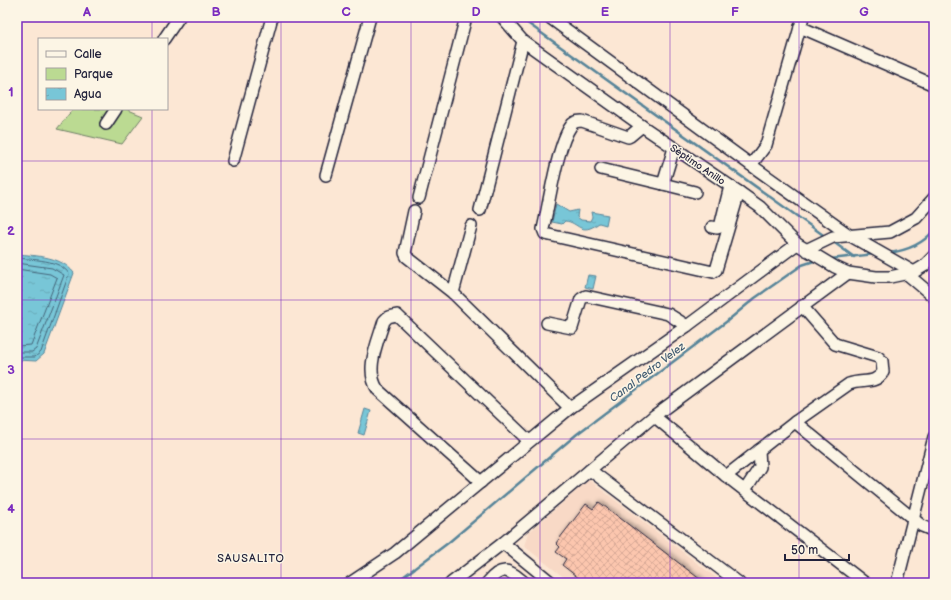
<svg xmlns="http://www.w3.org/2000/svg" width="951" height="600" viewBox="0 0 951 600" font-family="'Balsamiq Sans',sans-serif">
<defs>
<pattern id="water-ripples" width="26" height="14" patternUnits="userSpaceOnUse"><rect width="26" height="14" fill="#78c6d7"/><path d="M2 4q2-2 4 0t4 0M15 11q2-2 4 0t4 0" fill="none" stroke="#68aab9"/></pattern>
<pattern id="building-cross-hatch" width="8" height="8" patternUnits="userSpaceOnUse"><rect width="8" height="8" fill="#fcc6ae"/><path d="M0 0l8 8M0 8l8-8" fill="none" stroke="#d8aa97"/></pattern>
<filter id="shadow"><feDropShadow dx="2" dy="-2" stdDeviation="2" flood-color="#0004"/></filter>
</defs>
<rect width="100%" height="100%" fill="#fce7d4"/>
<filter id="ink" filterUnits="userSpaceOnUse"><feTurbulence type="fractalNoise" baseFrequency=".025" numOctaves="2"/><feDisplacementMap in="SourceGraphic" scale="8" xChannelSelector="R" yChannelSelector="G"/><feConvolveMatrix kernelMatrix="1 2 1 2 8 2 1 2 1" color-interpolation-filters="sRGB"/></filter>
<g filter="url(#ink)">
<path fill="#f8d9c6" d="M589 480 723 583H571L524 546 528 533Z"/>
<path fill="#bbda92" stroke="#6e7e66" d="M73 109H126L143 116 122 144 57 129Z"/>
<g fill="url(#water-ripples)" stroke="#568499">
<path d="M556 204 569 212 578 210 577 217 581 220 590 221 592 217 591 212 608 215 606 225 599 223C580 237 579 222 565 221L562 224 552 222Z"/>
<path d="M17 254C37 256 61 256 74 273L44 354 36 361 17 360Z"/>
<path d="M588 275 596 276 593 289 585 287Z"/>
<path d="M365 409 371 411 364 435 358 433Z"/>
</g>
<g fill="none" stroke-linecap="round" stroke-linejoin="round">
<g stroke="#446479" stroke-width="1">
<path d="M17 258C33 260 60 259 69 274L41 352 35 357H17"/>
<path d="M17 263 52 268 64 275 36 349 32 352H17"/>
<path d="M17 269 50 274 57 278 31 345 17 346"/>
</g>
<g stroke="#568499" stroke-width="2.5">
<path d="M519 17 826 237"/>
<path d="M832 241 854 257"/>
<path d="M888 253C905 251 923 244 934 230"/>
<path d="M830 259 875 254"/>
<path d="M395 583 448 543 577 434 726 322 755 298 802 265 817 260"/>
</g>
</g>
<path fill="url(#building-cross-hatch)" stroke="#22223b" filter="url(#shadow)" d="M599 502 705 583H585L562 565 566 559 556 552 560 547 556 543 586 504 593 509Z"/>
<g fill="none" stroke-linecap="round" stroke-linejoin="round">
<g stroke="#22223b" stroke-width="14">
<g id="minor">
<path d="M502 17 523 41 642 126 739 192 760 207 797 244 835 267 848 273 876 277H890L914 272 924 266 934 256"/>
<path d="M549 17 751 165 849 235 914 272"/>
<path d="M800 27 934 85"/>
<path d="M164 39 179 17"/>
<path d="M106 124 116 109"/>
<path d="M642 126 630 136 628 137 582 121C577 121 573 122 571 126 557 145 549 205 543 229L545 234 713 272 716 270 739 192"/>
<path d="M233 161 272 17"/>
<path d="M751 165 766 145 803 17"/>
<path d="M601 169 663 184 674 148"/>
<path d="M326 175 370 17"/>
<path d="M663 184 695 192"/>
<path d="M419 198 466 17"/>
<path d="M480 210 523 41"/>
<path d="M414 211 405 253 407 257 453 293 570 408"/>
<path d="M712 227 717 228 720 227 730 186"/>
<path d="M806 250 833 237 890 232 916 218 934 198"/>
<path d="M907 274 934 297"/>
<path d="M453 293 471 226"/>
<path d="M547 323 572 328 581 299 586 296 668 314 687 326"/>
<path d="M654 416 726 476 865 583"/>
<path d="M795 422 922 526 934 531"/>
<path d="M590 470 739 583"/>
<path d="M726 476 795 422 849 384C862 379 875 385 883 372L882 361 878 357 835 344 802 306"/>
<path d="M481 482 378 390C364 370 378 342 384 321L388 317 397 315 529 441"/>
<path d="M745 490 760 467 759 450"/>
<path d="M503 543 552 583"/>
<path d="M350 583 395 553 570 408 687 326 797 244"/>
<path d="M451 583 503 543 654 416 848 273"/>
<path d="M487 583C502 564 509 570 525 583"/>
<path d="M897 583 934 437"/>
</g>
</g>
<use href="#minor" stroke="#fcf5e5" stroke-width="11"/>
</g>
</g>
<path fill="none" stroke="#7b2cbf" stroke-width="1" stroke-opacity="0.55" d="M152 17V39M281 17V583M411 17V583M540 17V583M670 17V583M799 17V583M152 109V583M17 161H934M17 300H934M17 439H934"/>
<g text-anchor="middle" stroke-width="3" stroke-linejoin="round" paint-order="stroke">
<g font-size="10" fill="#22223b" stroke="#fcf5e5">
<text transform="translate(698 164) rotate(34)" y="4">Séptimo Anillo</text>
</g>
<g font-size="11" font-style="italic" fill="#405b72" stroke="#fcf5e5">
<text transform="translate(647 372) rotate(-37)" y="4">Canal Pedro Velez</text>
</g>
<g font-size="11" letter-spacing="1" fill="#22223b" stroke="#fcf5e5">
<text x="251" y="562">SAUSALITO</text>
</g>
</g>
<rect width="951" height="600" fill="none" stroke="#fcf5e5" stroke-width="44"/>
<rect x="38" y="38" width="130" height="72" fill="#fcf5e5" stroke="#a5a1a1"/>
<rect x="46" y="51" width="20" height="6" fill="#fcf5e5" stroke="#a5a1a1"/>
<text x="74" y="58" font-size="12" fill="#22223b">Calle</text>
<rect x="46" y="68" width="20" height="12" fill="#bbda92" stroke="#a5a1a1"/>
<text x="74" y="78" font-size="12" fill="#22223b">Parque</text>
<rect x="46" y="88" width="20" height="12" fill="url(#water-ripples)" stroke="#a5a1a1"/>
<text x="74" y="98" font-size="12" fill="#22223b">Agua</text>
<path d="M785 554v6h64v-6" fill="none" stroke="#22223b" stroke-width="2"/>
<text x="791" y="554" font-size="12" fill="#22223b" stroke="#fcf5e5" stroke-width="3" paint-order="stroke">50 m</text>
<rect x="22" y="22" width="907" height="556" fill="none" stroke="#7b2cbf" stroke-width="1.5"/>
<g font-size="13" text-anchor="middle" font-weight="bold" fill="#7b2cbf">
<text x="87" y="16">A</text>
<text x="216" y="16">B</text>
<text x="346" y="16">C</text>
<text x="476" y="16">D</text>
<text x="605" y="16">E</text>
<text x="735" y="16">F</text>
<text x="864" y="16">G</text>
<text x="11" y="96">1</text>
<text x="11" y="235">2</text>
<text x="11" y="374">3</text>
<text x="11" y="513">4</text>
</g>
</svg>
